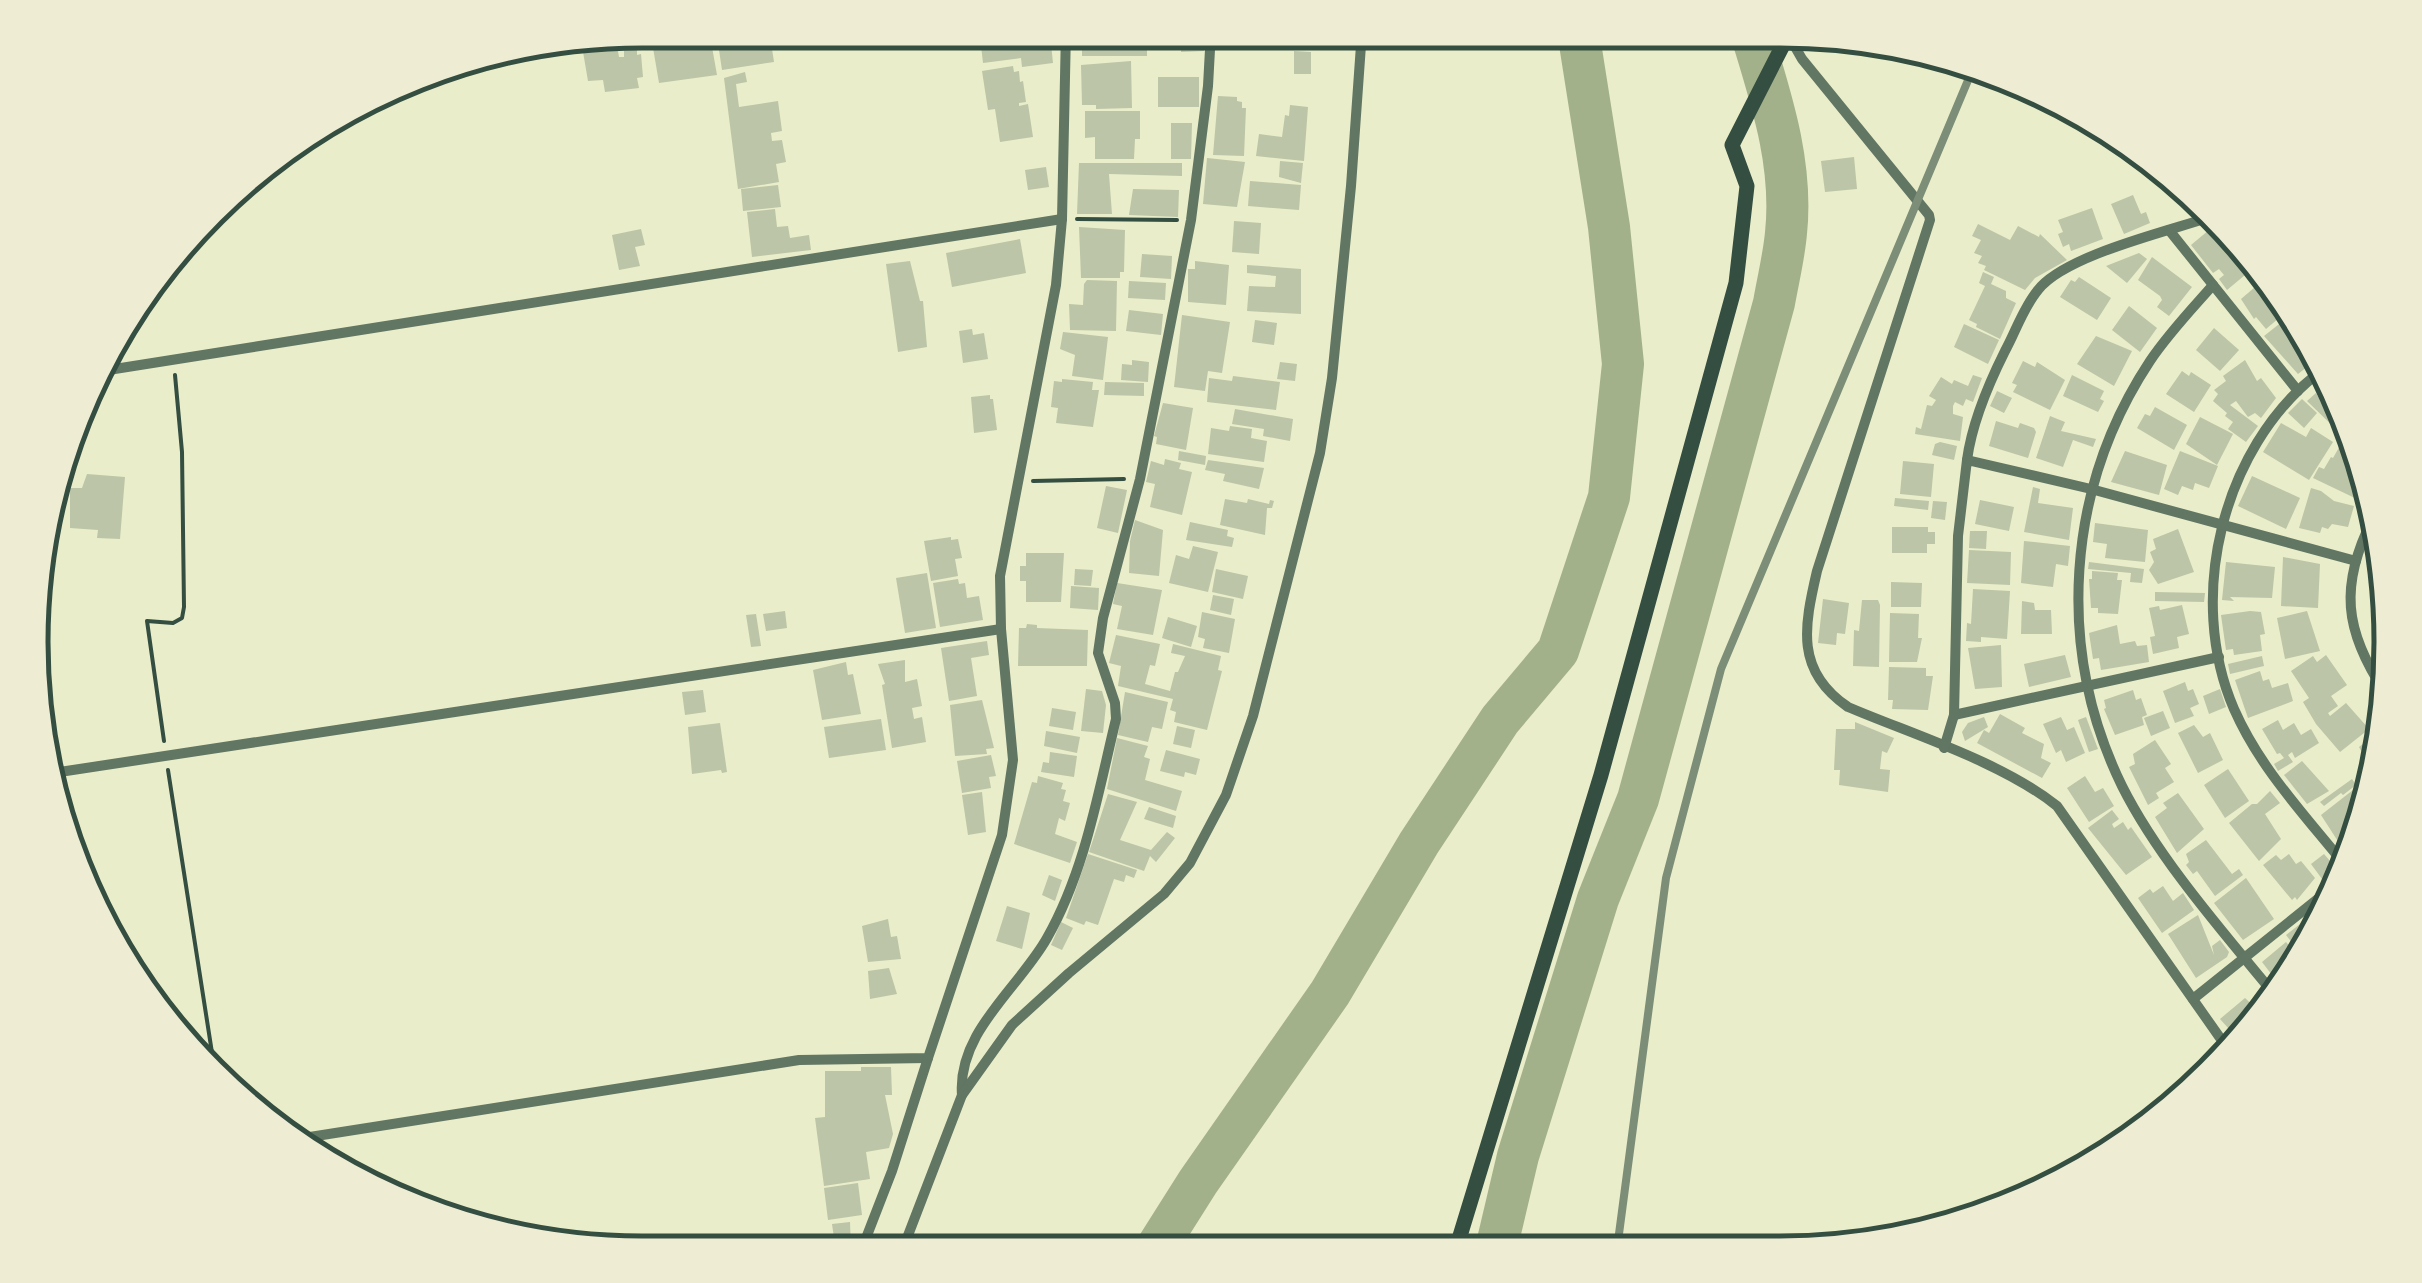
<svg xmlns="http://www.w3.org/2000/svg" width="2422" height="1283" viewBox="0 0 2422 1283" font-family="'Public Sans',sans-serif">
<rect width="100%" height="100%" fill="#e9edc9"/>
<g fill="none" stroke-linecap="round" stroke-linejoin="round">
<g stroke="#a3b18a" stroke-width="42">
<path d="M1496 1249 1518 1156 1598 899 1638 799 1774 303C1778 280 1784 256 1786 233 1793 167 1773 104 1754 42L1747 31"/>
<path d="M1155 1250 1198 1182 1330 993 1419 843 1500 720 1558 651 1609 497 1623 364 1609 227 1578 31"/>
</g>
</g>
<g fill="#bcc5a7">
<path d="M650 30H709L717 75 659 83Z"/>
<path d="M716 30H769L774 62 722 70Z"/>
<path d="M1028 30 1031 36 1050 34 1053 63 1022 67 1021 58 983 63 980 37Z"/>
<path d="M1105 31H1147V56H1082V33Z"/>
<path d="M1181 31H1204V51L1181 52Z"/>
<path d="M1223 31H1260V46L1223 47Z"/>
<path d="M608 36 609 46 597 49 617 46 619 57H624V50L637 48V55L641 54 643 77 637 78 639 88 605 92 603 80 588 81 581 40Z"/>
<path d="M1294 51 1311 52V74H1294Z"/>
<path d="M1131 61 1132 108 1096 109V105H1082L1081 65Z"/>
<path d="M1013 66 1014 72 1019 71 1020 82 1023 81 1026 102 1019 103V106L1028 104 1033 137 1000 142 995 109 988 110 982 71Z"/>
<path d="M745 72 747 82 736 84 739 107 778 101 782 131 771 133 772 141 782 140 786 162 776 164 779 182 738 189 724 78Z"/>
<rect x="1158" y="77" width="41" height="30"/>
<path d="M1218 96 1237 97V101L1242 102V108H1246L1244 156 1213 155Z"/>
<path d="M1290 105 1308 107 1304 161 1256 156 1259 134 1282 137 1285 115 1289 116Z"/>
<path d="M1085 111H1140V139H1135L1134 159H1095V137L1085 138Z"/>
<path d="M1171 123H1192L1191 159H1171Z"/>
<path d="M1854 157 1857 189 1825 192 1821 161Z"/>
<path d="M1207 158 1245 162 1237 207 1203 204Z"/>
<path d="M1280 161 1303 163 1301 183 1279 177Z"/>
<path d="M1079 163H1182V176L1109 174 1112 214H1077Z"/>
<path d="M1046 167 1049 187 1028 190 1025 170Z"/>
<path d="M1250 181 1301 185 1299 210 1248 206Z"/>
<path d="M778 185 781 207 743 211 741 189Z"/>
<path d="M1133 189 1179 190 1178 217 1129 215Z"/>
<path d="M2133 195 2141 214 2146 212 2150 223 2124 234 2111 204Z"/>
<path d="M2092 208 2103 239 2071 251 2069 244 2063 247 2058 234 2063 232 2058 220Z"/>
<path d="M775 209 777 227 788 226 790 238 809 235 811 250 752 257 747 212Z"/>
<path d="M1234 221 1261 223 1259 254 1232 252Z"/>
<path d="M1978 224 2010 240 2018 226 2039 237 2040 234 2067 260 2035 278 2025 290 1984 270 1986 266 1978 263 1982 256 1974 253 1981 240 1972 236Z"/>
<path d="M2215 225 2230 238 2251 270 2227 290 2219 279 2224 275 2219 269 2213 273 2191 245Z"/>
<path d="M1079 227 1125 230 1124 272H1120V278H1081Z"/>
<path d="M641 229 645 245 635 247 640 266 619 270 612 235Z"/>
<path d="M1020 239 1026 273 952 287 946 253Z"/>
<path d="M2139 253 2147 259 2127 283 2106 266Z"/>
<path d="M1142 254 1172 256 1171 279 1140 277Z"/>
<path d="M2152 257 2192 287 2169 316 2157 307 2162 300 2160 296 2138 280Z"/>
<path d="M910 261 920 301H923L927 347 898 352 886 264Z"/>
<path d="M1195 261 1229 265 1226 305 1188 302V269H1195Z"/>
<path d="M1247 265 1301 269V314L1247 311 1249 286 1275 287 1276 276 1247 273Z"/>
<path d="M1983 272 1994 277 1991 284 2006 291V298L2016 303 2000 339 1976 327 1977 324 1969 320 1985 286 1979 283Z"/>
<path d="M2268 276 2286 312 2266 329 2256 317 2254 319 2241 299Z"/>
<path d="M2079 277 2111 298 2097 320 2060 297 2071 280 2075 282Z"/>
<path d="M1087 280 1117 281 1116 331 1070 330 1069 304 1083 305 1084 284Z"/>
<path d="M1129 281 1166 283 1165 300 1128 298Z"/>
<path d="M2129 306 2157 328 2140 352 2112 330Z"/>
<path d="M1129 310 1163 314 1161 335 1126 331Z"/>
<path d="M1182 315 1230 322 1222 373 1208 371 1205 391 1174 387Z"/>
<path d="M1255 320 1277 323 1274 345 1252 342Z"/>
<path d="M2291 320 2312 363 2298 374 2264 336 2283 321 2285 324Z"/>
<path d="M1964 324 1999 340 1988 364 1954 347Z"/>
<path d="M2214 328 2239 350 2220 371 2196 350Z"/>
<path d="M972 329 973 335 984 333 988 359 963 363 959 331Z"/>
<path d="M1063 332 1108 337 1103 380 1072 376 1075 355 1060 349Z"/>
<path d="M2096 336 2132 351 2114 386 2077 364Z"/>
<path d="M1132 360 1149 362 1148 382 1121 380 1122 364 1132 365Z"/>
<path d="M2245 360 2257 381 2261 378 2276 398 2261 418 2255 413 2248 417 2236 401 2230 405 2258 426 2246 442 2228 429 2233 422 2225 416 2227 413 2213 401 2218 394 2214 390 2226 381 2223 376Z"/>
<path d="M2023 361 2035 367 2037 362 2065 380 2050 410 2013 392 2017 385 2012 383Z"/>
<path d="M1280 362 1297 364 1295 381 1277 379Z"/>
<path d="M2182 371 2189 376 2191 372 2211 385 2194 412 2166 394Z"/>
<path d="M1973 375 1982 378 1973 402 1966 399 1963 406 1955 402 1953 406V414L1963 417 1960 441 1915 434 1916 427 1921 429 1927 405 1932 406 1936 400 1929 396 1941 377 1952 384 1954 380 1968 386Z"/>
<path d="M2072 375 2104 391 2100 399 2104 401 2098 412 2063 396Z"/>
<path d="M1233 376 1280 382 1276 410 1207 402 1209 378 1232 381Z"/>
<path d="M1062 379 1093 382 1092 390H1099L1093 427 1056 423 1058 408 1051 407 1054 381 1062 382Z"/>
<path d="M1105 382 1144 383V396L1104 395Z"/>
<path d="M1997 391 2012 398 2004 413 1990 406Z"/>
<path d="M2326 392 2346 432 2342 435 2307 401 2316 393 2319 398Z"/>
<path d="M990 395V399H993L997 430 974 433 971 397Z"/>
<path d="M2302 399 2317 413 2304 428 2288 413Z"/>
<path d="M1163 403 1193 408 1186 450 1156 444 1157 437 1154 436Z"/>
<path d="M2155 407 2187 425 2174 450 2137 428 2145 414 2150 416Z"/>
<path d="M1235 409 1293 419 1290 441 1263 436 1264 429 1232 424Z"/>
<path d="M2050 416 2065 422 2061 431 2096 439 2093 447 2073 440 2063 467 2036 458Z"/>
<path d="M2200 417 2233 434 2217 465 2186 444Z"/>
<path d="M1996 421 2018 428 2020 423 2034 428 2036 432 2028 458 1989 446Z"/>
<path d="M2281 423 2306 437 2311 428 2333 442 2309 480 2263 452Z"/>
<path d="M1230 426 1252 429 1251 438 1267 441 1264 462 1208 454 1211 428 1229 431Z"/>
<path d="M2345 437 2356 453 2350 462 2360 467 2356 484 2364 492 2359 500 2313 478 2319 467 2324 469 2331 457 2333 458Z"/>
<path d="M1940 442 1957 446 1954 460 1932 455 1935 444Z"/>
<path d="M1179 451 1206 456 1205 465 1178 460Z"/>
<path d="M2125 451 2167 465 2159 495 2111 482Z"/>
<path d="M2180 451 2218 466 2209 488 2195 483 2193 490 2182 486 2178 495 2164 489Z"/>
<path d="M1165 459 1181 463 1179 469 1192 472 1182 515 1150 507 1155 484 1146 482 1151 461 1164 465Z"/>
<path d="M1208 460 1264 468 1259 489 1223 481 1225 474 1205 470Z"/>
<path d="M1903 461 1934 464 1931 497 1900 494Z"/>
<path d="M87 474 125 477 120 539 97 538 98 530 70 528V488H82Z"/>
<path d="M2252 476 2300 498 2286 529 2238 506Z"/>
<path d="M1106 486 1127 490 1118 533 1097 528Z"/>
<path d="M2033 487 2040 489 2038 503 2073 508 2069 540 2024 532Z"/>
<path d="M2311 488 2321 491 2334 501 2354 506 2348 527 2332 524 2328 529 2322 527 2320 533 2299 528Z"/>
<path d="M1895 498 1929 501 1928 510 1894 506Z"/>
<path d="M1225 499 1247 503 1248 499 1269 504 1270 500 1274 501 1272 508H1267L1265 535 1220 525Z"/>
<path d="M1980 500 2014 507 2009 531 1975 524Z"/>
<path d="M1933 501 1947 502 1945 520 1931 518Z"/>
<path d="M1135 520 1163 530 1159 576 1129 573 1130 541Z"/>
<path d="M1190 522 1228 530 1227 536 1234 538 1232 547 1186 540Z"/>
<path d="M2095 523 2148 530 2145 562 2105 558 2107 544 2093 542Z"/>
<path d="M1892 527H1928V532H1935V544H1927V553H1892Z"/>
<path d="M2178 529 2194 572 2158 584 2149 570 2154 562 2150 552 2156 549 2153 539Z"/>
<path d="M1970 531H1987L1986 549 1969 548Z"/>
<path d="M951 537V540L958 539 962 558 955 559 958 576 931 581 924 541Z"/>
<path d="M2024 541 2070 546 2068 566 2056 564 2053 587 2021 583Z"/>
<path d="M1193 546 1218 552 1208 592 1169 583 1176 555 1189 559Z"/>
<path d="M1969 550 2011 552 2010 585 1967 583Z"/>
<path d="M1026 553H1064L1061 602H1026V581H1020V566H1026Z"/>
<path d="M2283 557 2320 564 2318 608 2281 606Z"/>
<path d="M2089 562 2144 569 2142 583 2130 582 2131 573 2088 569Z"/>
<path d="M2226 562 2275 567 2272 598 2230 597 2234 601 2222 600Z"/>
<path d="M1075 569 1093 570 1091 586 1074 585Z"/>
<path d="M1216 569 1248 576 1243 599 1212 592Z"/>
<path d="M2092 571 2118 573 2117 580H2122L2118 614 2098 613V608H2091L2089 579H2092Z"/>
<path d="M927 573 936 628 905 633 896 578Z"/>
<path d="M958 579 959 584 965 583 967 598 979 596 983 620 940 627 933 583Z"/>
<path d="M1891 582 1922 583 1921 607H1891Z"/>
<path d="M1117 583 1162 590 1153 635 1117 629 1122 606 1113 604Z"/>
<path d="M1071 586 1099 588 1098 610 1070 608Z"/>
<path d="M1973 589 2010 591 2007 639 1981 637V642L1966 641 1967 623 1971 624Z"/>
<path d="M2155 592 2205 593 2204 602 2155 601Z"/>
<path d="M1213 595 1234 599 1231 615 1210 610Z"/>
<path d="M1823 599 1849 603 1845 634 1837 633 1836 645 1818 643Z"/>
<path d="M1862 600H1878L1880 605 1879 667 1853 666 1854 630 1859 631Z"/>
<path d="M2022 601 2034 603 2035 610H2051L2052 634H2021Z"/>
<path d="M2182 605 2189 634 2177 637 2179 648 2153 654 2150 637 2155 636 2149 608 2159 606 2160 610Z"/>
<path d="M785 611 787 628 766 631 763 614Z"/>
<path d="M2250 611 2261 612 2265 634 2260 635 2262 651 2234 655 2233 649 2226 650 2221 615Z"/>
<path d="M2307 611 2320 651 2285 659 2277 618Z"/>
<path d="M1202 612 1235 619 1229 653 1203 648 1205 639 1198 637Z"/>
<path d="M1890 613 1919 614 1918 638H1922L1917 662H1889Z"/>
<path d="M756 614 761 646 751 647 746 615Z"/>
<path d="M1168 617 1197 626 1191 647 1162 638Z"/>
<path d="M1027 624 1037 625V628L1088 630 1087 666H1018L1019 628H1026Z"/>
<path d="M2117 625 2120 644 2135 641 2137 646 2147 645 2149 662 2101 670 2099 658 2093 659 2089 633Z"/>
<path d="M1116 635 1160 644 1155 666 1150 665 1145 684 1170 691 1175 672H1178L1185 656 1171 653 1173 644 1221 656 1218 670 1222 671 1207 730 1174 722 1176 712 1170 710 1173 699 1118 686 1121 666 1109 663Z"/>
<path d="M987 641 989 655 971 658 977 696 949 701 941 648Z"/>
<path d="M2001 645 2002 687 1975 689 1968 648Z"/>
<path d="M2065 655 2071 677 2029 687 2024 664Z"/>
<path d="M2326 655 2347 685 2331 696 2338 706 2328 713 2330 716 2346 703 2369 729 2340 752 2316 724 2303 702 2309 698 2291 671 2313 656 2317 662Z"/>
<path d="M2262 656 2264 666 2230 674 2228 664Z"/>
<path d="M905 660V682L917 679 922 706 912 708 914 719 922 717 926 742 892 748 882 685 885 684 878 664Z"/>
<path d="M846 662 848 675 853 674 861 714 822 720 813 670Z"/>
<path d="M1889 667 1926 668V676H1933L1928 710 1892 709 1893 700H1888Z"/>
<path d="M2260 671 2263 681 2269 679 2272 688 2288 683 2293 701 2248 718 2235 680Z"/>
<path d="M2185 682 2188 691 2193 689 2199 704 2190 708 2194 716 2175 723 2163 691Z"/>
<path d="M1086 689 1102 691 1106 705 1103 733 1081 731Z"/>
<path d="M2220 689 2226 707 2209 714 2203 696Z"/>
<path d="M703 690 706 712 685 715 682 692Z"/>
<path d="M2133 690 2136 700 2141 698 2147 715 2142 717 2144 725 2115 735 2104 709 2106 708 2104 700Z"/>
<path d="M1125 692 1168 702 1162 729 1152 727 1148 742 1118 735Z"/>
<path d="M982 700 994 748 986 749 987 754 955 756 950 705Z"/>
<path d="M1052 708 1076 712 1073 730 1049 726Z"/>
<path d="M2163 711 2170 728 2151 736 2144 718Z"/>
<path d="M2000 714 2025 728 2022 733 2044 744 2041 758 2051 763 2042 778 1977 743 1984 730 1989 733Z"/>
<path d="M1984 717 1988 727 1965 741 1962 732 1968 723Z"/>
<path d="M2061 717 2067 730 2074 727 2085 753 2066 762 2061 750 2056 753 2043 724Z"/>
<path d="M2086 717 2098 749 2089 752 2078 720Z"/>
<path d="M881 719 886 750 829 758 824 727Z"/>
<path d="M2278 720 2283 730 2294 723 2301 735 2311 729 2319 743 2295 758 2292 752 2288 755 2293 762 2278 771 2274 764 2284 758 2280 753 2277 754 2262 729Z"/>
<path d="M1855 722 1894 738 1887 753 1882 751 1880 769 1890 770 1888 792 1839 785 1840 770H1834L1836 729H1855Z"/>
<path d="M720 723 727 772 722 773 721 770 692 774 688 727Z"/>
<path d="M2194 725 2203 737 2210 733 2223 760 2198 773 2178 733Z"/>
<path d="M1177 726 1195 730 1191 748 1173 744Z"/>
<path d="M2384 728 2371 768 2359 747Z"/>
<path d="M1046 731 1080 737 1077 753 1044 746Z"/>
<path d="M1117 738 1148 746 1144 757 1150 759 1145 780 1182 791 1176 811 1107 789Z"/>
<path d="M2155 740 2171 764 2165 768 2174 782 2156 793 2159 798 2148 805 2129 767 2135 764 2133 754Z"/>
<path d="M1166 750 1200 759 1196 775 1185 772 1184 777 1160 771Z"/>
<path d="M1050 752 1077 756 1074 777 1041 772 1043 762 1049 763Z"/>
<path d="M991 755 996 776 989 777 991 788 962 793 957 761Z"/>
<path d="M2302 761 2329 791 2307 804 2284 775Z"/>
<path d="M2228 769 2249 801 2225 818 2204 785Z"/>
<path d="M1038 776 1063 783 1061 789 1066 790 1063 801 1070 803 1065 821 1059 818 1055 834 1077 842 1070 863 1014 844 1032 782 1037 783Z"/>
<path d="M2085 776 2095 792 2103 788 2114 806 2089 822 2067 788Z"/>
<path d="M2352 779 2356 785 2343 795 2341 793 2324 806 2320 802Z"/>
<path d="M2353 790 2360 799 2351 811 2355 816 2343 849 2321 815Z"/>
<path d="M2270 791 2280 803 2265 814 2281 839 2259 861 2229 823 2252 804H2257Z"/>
<path d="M982 792 986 832 968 835 962 795Z"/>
<path d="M2178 793 2204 829 2177 853 2155 817 2167 808 2163 803Z"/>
<path d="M1108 794 1137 802 1120 840 1151 850 1167 832 1175 838 1156 862 1150 856 1144 871 1089 852Z"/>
<path d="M1149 807 1176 816 1173 828 1144 819Z"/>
<path d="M2112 810 2119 819 2112 824 2114 828 2123 822 2128 830 2131 827 2152 857 2126 875 2088 828Z"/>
<path d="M2206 840 2232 874 2239 869 2243 875 2215 896 2197 871 2193 874 2186 865 2189 862 2186 854Z"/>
<path d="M1088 854 1137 870 1134 878 1126 875 1124 882 1114 879 1098 925 1086 921 1084 925 1066 918Z"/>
<path d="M2289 854 2296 864 2301 861 2315 878 2297 900 2295 897 2292 900 2263 865 2276 855 2281 860Z"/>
<path d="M2324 854 2336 868 2322 879 2311 864Z"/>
<path d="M1049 875 1062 880 1055 901 1042 895Z"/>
<path d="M2246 878 2274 919 2243 940 2214 903Z"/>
<path d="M2163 886 2173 901 2183 893 2194 910 2162 933 2138 898 2150 889 2153 893Z"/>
<path d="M1007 906 1030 913 1022 949 996 941Z"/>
<path d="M2198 915 2214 955 2212 946 2220 940 2229 952 2227 957 2196 978 2168 934Z"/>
<path d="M888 919 891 937 897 936 901 959 868 962 862 926Z"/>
<path d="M2304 921 2315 934 2311 945 2302 951 2304 954 2281 985 2279 975 2275 979 2262 962 2286 942 2293 950 2296 948 2286 935Z"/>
<path d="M1061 922 1073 928 1062 950 1051 945Z"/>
<path d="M889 968 897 994 870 999 868 971Z"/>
<path d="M2245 998 2260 1012 2239 1040 2220 1019Z"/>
<path d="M861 1067H891L892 1095H885L893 1134 889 1148 866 1152 870 1179 824 1186 815 1118 825 1117V1071H861Z"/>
<path d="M858 1183 862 1215 828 1220 824 1188Z"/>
<path d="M850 1222 851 1251H836L832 1224Z"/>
</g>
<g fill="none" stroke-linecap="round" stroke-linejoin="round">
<g stroke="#344e41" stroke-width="4">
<path d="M1077 219 1177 220"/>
<path d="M1033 481 1124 479"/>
<path d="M164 741 147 621 173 623 182 618 184 607 182 452 175 375"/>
<path d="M168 770 215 1072"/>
</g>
<g stroke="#617663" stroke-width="10">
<path d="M1786 31 1802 59 1929 215 1930 220 1817 571C1804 627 1795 671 1848 707 1914 735 2002 762 2057 806L2230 1052"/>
<path d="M2169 230 2298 391"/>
<path d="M2213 285C2191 310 2168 334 2150 361 2066 488 2055 649 2122 786 2158 858 2223 932 2274 994"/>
<path d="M102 371 1062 219"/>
<path d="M2317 374C2222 449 2186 598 2234 709 2259 766 2301 811 2340 859"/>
<path d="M1967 460C1972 422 1988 385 2005 351 2016 331 2023 308 2038 290 2064 256 2165 232 2207 218"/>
<path d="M2373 518C2339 585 2344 631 2385 692"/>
<path d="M1954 715 2219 657"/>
<path d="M1944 748 1954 715 1958 536 1967 460 2091 489 2356 561"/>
<path d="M53 773 1001 629"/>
<path d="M2193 999 2329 890"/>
<path d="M962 1095C957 1032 1019 988 1047 938 1085 871 1098 793 1116 719L1115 703 1098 653 1103 618 1140 479 1191 220 1208 86 1211 31"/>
<path d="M297 1139 799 1060 928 1058 1002 835 1013 760 1001 629 1000 576 1056 285 1062 219 1066 30"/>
<path d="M861 1251 892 1171 928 1058"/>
<path d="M902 1251 962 1095 1012 1025 1069 973 1164 894 1190 863 1226 795 1253 716 1320 453 1332 378 1351 186 1362 31"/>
</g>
<path stroke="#344e41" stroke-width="15" d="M1456 1249 1601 775 1736 283 1747 186 1732 145 1782 47V31"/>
<path stroke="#7c8e77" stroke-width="8" d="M1617 1249 1666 878 1721 669 1974 66"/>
</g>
<path d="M0 0H2422V1283H0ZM642 48H1780A594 594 0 0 1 2374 642V642A594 594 0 0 1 1780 1236H642A594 594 0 0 1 48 642V642A594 594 0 0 1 642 48Z" fill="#eeecd3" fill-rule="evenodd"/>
<path fill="none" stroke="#344e41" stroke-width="5" d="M642 48H1780A594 594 0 0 1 2374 642V642A594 594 0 0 1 1780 1236H642A594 594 0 0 1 48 642V642A594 594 0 0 1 642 48Z"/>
</svg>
